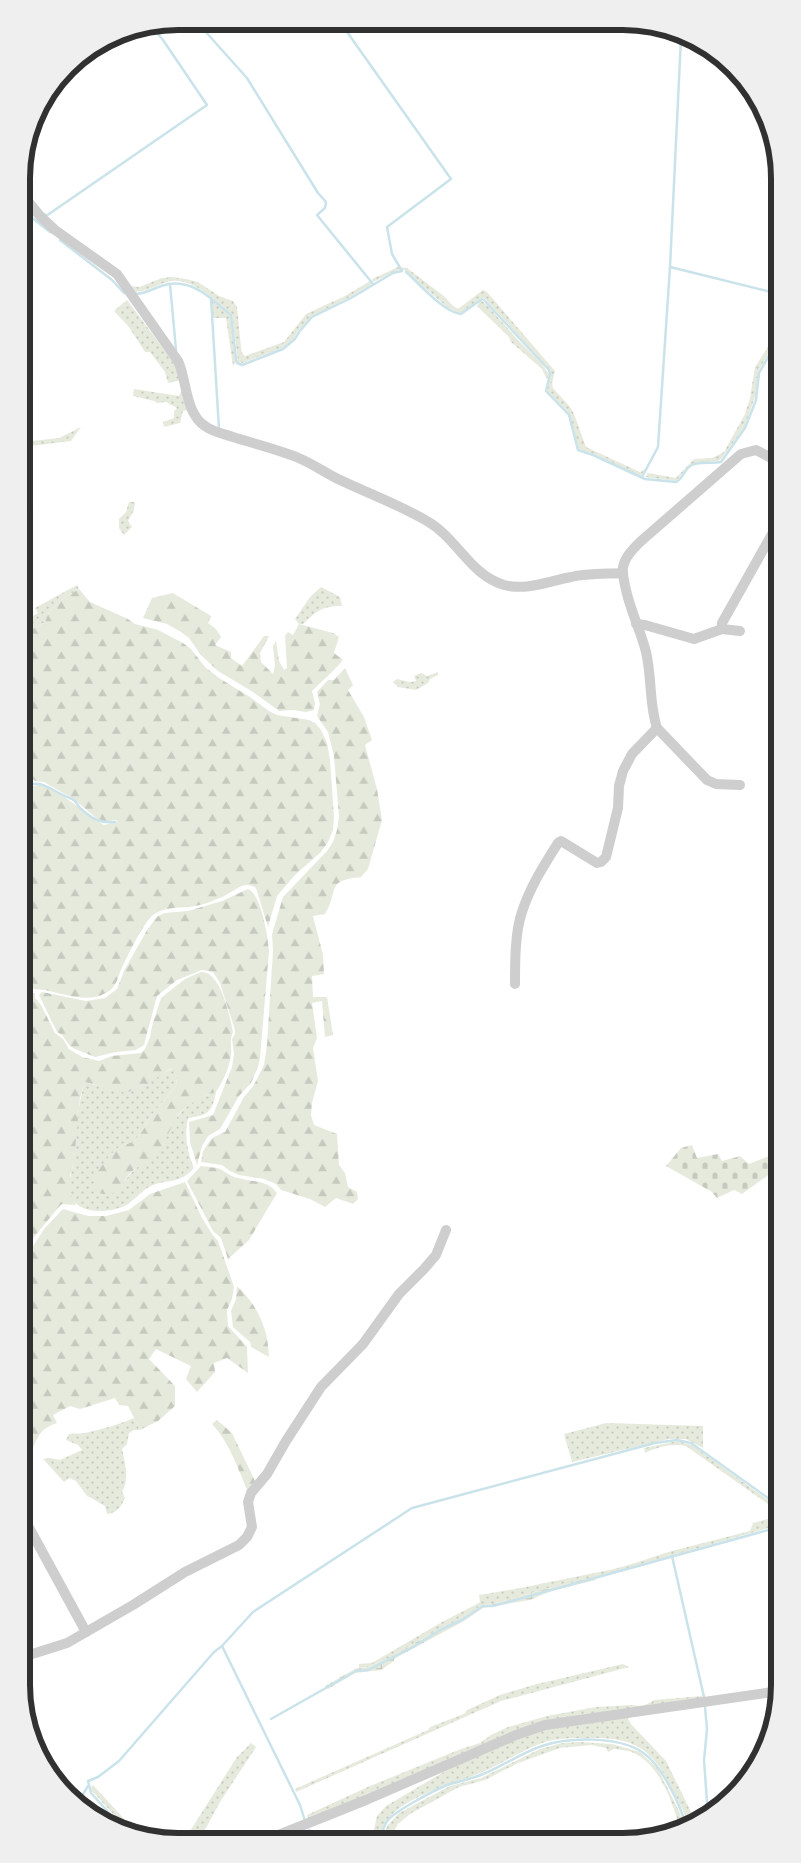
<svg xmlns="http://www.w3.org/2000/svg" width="801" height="1863" viewBox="0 0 801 1863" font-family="'Titillium Web',sans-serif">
<defs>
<pattern id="grass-dots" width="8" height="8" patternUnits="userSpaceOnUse" patternTransform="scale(1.25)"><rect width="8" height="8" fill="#e6eadd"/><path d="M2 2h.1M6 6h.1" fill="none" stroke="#c6c9be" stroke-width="1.8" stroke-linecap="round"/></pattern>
<pattern id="forest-firs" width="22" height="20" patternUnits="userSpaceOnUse" patternTransform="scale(1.25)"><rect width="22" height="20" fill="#e6eadd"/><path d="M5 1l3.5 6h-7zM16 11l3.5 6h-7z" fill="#c6c9be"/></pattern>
<pattern id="wetland-marsh" width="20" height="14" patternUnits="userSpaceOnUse" patternTransform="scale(1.25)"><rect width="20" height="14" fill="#e6eadd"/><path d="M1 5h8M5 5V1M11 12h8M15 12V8" fill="none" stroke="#c6c9be"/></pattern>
<pattern id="cemetery-stones" width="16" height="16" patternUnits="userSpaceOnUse" patternTransform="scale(1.25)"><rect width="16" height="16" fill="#e6eadd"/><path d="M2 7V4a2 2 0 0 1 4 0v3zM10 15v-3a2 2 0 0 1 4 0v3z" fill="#c6c9be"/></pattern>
</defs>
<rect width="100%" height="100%" fill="#fff"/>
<g fill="url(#grass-dots)">
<path d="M22 188C29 197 35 208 43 216 71 241 106 257 131 286L139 287 162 278 172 277 186 279 198 282 219 296 233 301 237 307 241 348 242 353 245 356 284 342 306 314 345 296 370 281 372 284 350 297 311 317 297 332 294 339 283 348 242 363 238 362 232 314C216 301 190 275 167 282 155 286 146 292 133 292L118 274 41 216 22 191Z"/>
<path d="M398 267 407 268 445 297 453 306 458 309 483 290 487 292 555 371 552 383 553 388 570 407 574 414 586 447 640 472 645 469 641 476 622 468 594 454 579 449 569 414 554 399 546 389 551 374 550 370 484 298H481L469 309 459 313 446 306 404 270H399L373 282 372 279Z"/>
<path d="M127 300 174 363 181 380 168 383 165 372 150 352H145L129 327 114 311Z"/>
<path d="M212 300 230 315 236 362 233 366 226 318H213Z"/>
<path d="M480 301H482L487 305 517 339 540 362 549 374 547 379 542 369 511 342 509 337 477 306Z"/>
<path d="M775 336V342L759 370 756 394 744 428 721 459 718 461 691 464 676 481 645 477 648 473 676 478 694 459 712 458 724 452 745 414 750 398 755 367Z"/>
<path d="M183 387 189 410 183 411 180 423 164 427 163 422 174 418V411L177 408 166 402 157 403 154 401 133 396 134 389 179 396Z"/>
<path d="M81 427 71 441 22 447V442L59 438Z"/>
<path d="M129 502H135L134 510 128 521 132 527 124 535 119 528V519L126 512Z"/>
<path d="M77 585 79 589 64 598 49 612 45 622 34 628 23 639V622L38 613 35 608Z"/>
<path d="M321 587 340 597 342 606C322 606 317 611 303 624H299L295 619 310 597Z"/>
<path d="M438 672V675L430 679 428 683 416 690 398 687 393 682 397 679 410 682 416 681 414 676 421 673 427 676Z"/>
<path d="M173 1068 177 1078 176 1086 150 1117 143 1130 135 1141 119 1147 109 1156 117 1190 132 1172 163 1144 172 1123 188 1104 212 1093 216 1092C212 1113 208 1115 188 1118 184 1134 187 1152 194 1168 178 1187 163 1177 146 1189 140 1193 135 1199 128 1204 112 1214 74 1216 70 1192 68 1180 73 1169 74 1158 76 1132 77 1106 85 1082L111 1090 164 1073Z"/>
<path d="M134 1418 140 1430H134L129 1433 127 1444 122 1449C125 1464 130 1478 122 1492L125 1498C121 1507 117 1513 107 1514L105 1506C99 1503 93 1498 87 1496L76 1481 69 1478 64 1482 43 1459 49 1458 60 1460 82 1450 78 1445 66 1440 69 1434C75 1433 80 1434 85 1433 102 1429 118 1425 134 1418Z"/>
<path d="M606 1423 703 1426V1448L686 1439H669L572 1462 564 1434Z"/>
<path d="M678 1441 692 1445 779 1508V1525L587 1580 549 1588 492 1604 482 1605 459 1620 439 1629 389 1658 368 1667 359 1668V1664L372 1663 442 1622 477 1604 480 1602 479 1595C519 1589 559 1580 599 1572 624 1568 648 1558 672 1551 698 1544 724 1538 750 1531L753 1523 775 1517 768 1504 686 1446C673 1443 657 1447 645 1453L644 1448Z"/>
<path d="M623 1664 629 1667 501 1701 296 1792 295 1789 428 1730 430 1727 464 1714 467 1710 500 1695 537 1684Z"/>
<path d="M702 1696 703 1700 559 1719 309 1820 307 1815 370 1786 461 1749 480 1743 491 1735 508 1727 547 1716 596 1707 632 1705C640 1707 648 1705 654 1700Z"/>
<path d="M627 1717 631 1724 666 1761 696 1822 688 1825C685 1813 679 1802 673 1791 652 1748 635 1737 587 1738 572 1738 557 1738 542 1743 521 1751 501 1764 480 1773 451 1785 385 1800 379 1838H372L377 1816 386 1806 447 1770 500 1746 548 1728Z"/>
<path d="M579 1742 612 1744 640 1752 658 1769 679 1811 685 1827 680 1829C673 1803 660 1765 634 1753 628 1750 621 1750 614 1749L608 1752 606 1748 591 1745 560 1748 518 1763 485 1780 459 1787 410 1814 398 1824 390 1838H383L387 1826 399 1813 450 1786 481 1778 540 1749 562 1743Z"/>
<path d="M251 1743 256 1747 220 1802 200 1839H185L237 1757Z"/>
<path d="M93 1785 137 1833 125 1827 92 1791 91 1787Z"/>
</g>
<g fill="url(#forest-firs)">
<path d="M79 589 90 602 128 619 135 624 158 630 183 643 191 649 205 667 219 678 250 697 269 711 277 715 309 720 315 723 321 730 327 743 330 760 334 817 333 830 328 842 321 852 296 874 277 896 268 927 256 888C244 879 234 892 222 897 213 901 200 906 189 907 177 908 164 907 153 915 143 923 126 959 120 972 117 981 115 988 106 993 82 1006 55 988 31 989L24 1000V788C29 788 34 785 39 785 53 785 90 817 104 825L117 822 116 820 104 822 95 817 75 800 44 782 35 781 29 775 23 753V639L34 628 45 622 49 612 64 598Z"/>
<path d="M173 593 211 616 208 623 216 629 221 637 215 645 231 652V658L242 666 264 636H269L260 653 261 662 273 674 275 665 273 646 276 641 279 661 284 670 287 668 285 636 288 632 293 635 299 624 333 633 339 637 334 653 343 660C333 672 323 680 312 691L315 703 314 710 306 712 293 710 279 711 253 692 218 671 201 655 189 638 181 632 167 624 143 618 152 598Z"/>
<path d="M345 668 353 685 348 690 364 717 372 740 365 745 377 789 382 820 368 869 361 877C324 881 340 890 325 914L313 916 323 955 324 974 312 976 313 997H327L333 1035 325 1037 322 1001 312 1003 317 1038 313 1048 318 1081 312 1103 311 1115 314 1125 337 1134 339 1165 345 1173 348 1187 357 1192 358 1199 353 1204 336 1198 325 1207 310 1199 281 1190 276 1184 264 1179 239 1175 230 1171 222 1165 201 1162 203 1151 212 1138 225 1132 244 1097 254 1085 264 1065 267 1045 273 951 272 934 283 897 327 851 333 842 337 830 339 816 334 756 328 732 317 716 320 704 317 692 328 680H334Z"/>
<path d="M248 889C261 894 268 937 269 951L260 1058 258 1067 251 1083 239 1096 220 1129 208 1136 202 1146 197 1165 190 1142 189 1122 213 1115 232 1067 234 1054 232 1039 235 1034V1030L220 983 213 972 202 970 177 980 157 996 144 1045 136 1050 116 1052 95 1057 75 1049 70 1046 62 1035 57 1032 39 995 42 992 86 1001 105 998 117 989 124 971 147 930 158 916 165 913 188 911 222 901Z"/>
<path d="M201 972C221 971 230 1017 233 1032 229 1040 232 1047 231 1055 229 1069 223 1081 216 1092 210 1093 204 1097 198 1100 169 1113 174 1133 156 1154 150 1161 139 1165 131 1172 125 1178 119 1193 110 1194 103 1195 96 1192 91 1190L98 1171 109 1156 119 1147 135 1141 143 1130 150 1117 176 1086 177 1078 172 1068C156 1077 139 1094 119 1092 107 1091 96 1084 85 1082L80 1098 74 1160 70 1176V1193L76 1205 62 1204 58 1208 34 1237 30 1247 25 1251 24 1069 28 1036 27 998 31 993H35V998L41 1005 55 1033 63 1039 69 1049 82 1057 99 1061 112 1056 141 1053 145 1049 150 1037 152 1026 161 998 185 979Z"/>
<path d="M201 1166C207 1167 214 1167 220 1169 226 1172 231 1177 238 1178 252 1182 268 1180 277 1193L249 1240 228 1259 221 1238 213 1231 187 1181Z"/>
<path d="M185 1182 202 1218 212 1234 218 1241 234 1287 232 1299 227 1310 228 1326 247 1347 248 1373 227 1358 214 1363 215 1372 197 1392 186 1379 191 1366 156 1349 149 1359 175 1386V1406L158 1421 140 1430 128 1406 119 1405 115 1398 80 1409 70 1406 53 1415 57 1423C33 1431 39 1443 26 1460L25 1254 32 1248 44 1229 63 1209 88 1216H106L129 1210 150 1194Z"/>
<path d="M237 1286C258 1306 268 1328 269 1357L251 1347 250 1342 233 1327 231 1311 236 1299Z"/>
<path d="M217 1420 232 1433 256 1483 249 1495C239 1471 230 1443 212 1424Z"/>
</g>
<path fill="url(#wetland-marsh)" d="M595 1577 596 1580 551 1591 530 1600 483 1608 464 1621 394 1659V1661L381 1670 355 1673 328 1689 325 1686 355 1669 368 1667 389 1658 439 1629 459 1620 482 1605 492 1604 549 1588Z"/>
<path fill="url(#cemetery-stones)" d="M692 1145 697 1158 718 1154 722 1161 740 1156 749 1164 769 1156 771 1159 778 1156V1171L771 1173 742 1194 734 1190 717 1198 712 1192 666 1166 681 1148Z"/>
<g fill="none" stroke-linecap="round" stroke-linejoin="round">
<g stroke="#cae3ea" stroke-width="2.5">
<path d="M196 21 247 78 318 193 326 202 325 208 317 215 373 284"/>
<path d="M22 185 28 194"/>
<path d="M22 202 31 217 50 232"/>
<path d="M44 214 46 216 207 105 163 40 152 27"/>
<path d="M60 240 112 280 124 293"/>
<path d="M670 267 775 293"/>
<path d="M406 272C420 284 443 312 461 314L482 299 484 300 549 370 550 374 546 391 569 415 578 450 593 455 645 479 676 482C683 479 684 469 692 465 700 461 712 464 721 462L745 428 756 400 759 373 775 345"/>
<path d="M170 284 176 350"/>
<path d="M135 294C148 294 156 286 169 284 194 280 213 300 231 315L236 359 237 363 242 365 283 349 295 339 299 332 312 317 351 298 393 273 402 271 392 254 387 227 451 179 340 22"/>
<path d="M211 298 219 429"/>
<path d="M642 477 658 447 670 267 681 38"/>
<path d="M24 785C42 781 45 786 61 794 65 797 72 798 75 801 77 803 78 806 80 808 91 818 100 824 115 822"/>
<path d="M672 1556 704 1697"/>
<path d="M222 1646 300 1805 305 1821"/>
<path d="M705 1707 707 1729 704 1760 708 1816"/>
<path d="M271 1719 356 1671 368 1670 413 1647 440 1630 460 1621 483 1606H493L508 1602 779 1527"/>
<path d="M77 1804 88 1786"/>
<path d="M121 1826 91 1793 88 1781 98 1777 119 1761 214 1652 222 1646 253 1612 412 1508 655 1443 677 1440 691 1443 779 1506"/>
<path d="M309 1830 318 1838"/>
<path d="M381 1838C382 1832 384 1825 388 1820 397 1810 433 1791 447 1785 459 1781 472 1779 483 1774 503 1766 521 1753 542 1746 568 1737 618 1736 642 1752 662 1765 680 1804 686 1826"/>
</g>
<g stroke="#cecece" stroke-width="10">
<path d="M22 194 40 216 55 230 117 274 178 361C187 380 185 413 205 426 213 432 224 434 233 437 252 443 272 448 291 455 307 460 322 471 338 479 367 493 398 504 427 521 457 538 470 575 504 585 527 591 549 581 571 577 587 573 606 574 623 573"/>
<path d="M636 624 645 625 694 639 722 629 740 631"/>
<path d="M722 629V623L776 527"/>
<path d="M740 785 716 784 707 780 657 728C649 704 652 677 646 652 641 632 632 614 627 594 625 586 622 575 623 567 625 557 633 549 640 542L741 454 756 450 775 460"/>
<path d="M515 984C515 962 515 932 522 912 530 887 544 865 558 843L561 841 597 863 601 862 606 857 618 808 619 786 623 771 632 754 657 728"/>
<path d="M26 1522 86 1632"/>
<path d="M26 1656 67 1643 133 1605 185 1572 239 1545 247 1537 252 1527 248 1502 251 1493 267 1474 286 1441 321 1387 363 1344 399 1294 424 1269 436 1255 446 1230"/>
<path d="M271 1838 366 1800 516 1735 545 1725 779 1691"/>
</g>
</g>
<path d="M0 0H801V1863H0ZM178 30H623A148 148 0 0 1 771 178V1685A148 148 0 0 1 623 1833H178A148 148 0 0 1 30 1685V178A148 148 0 0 1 178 30Z" fill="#efefef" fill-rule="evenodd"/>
<path fill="none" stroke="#313131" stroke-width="6" d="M178 30H623A148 148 0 0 1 771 178V1685A148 148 0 0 1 623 1833H178A148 148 0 0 1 30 1685V178A148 148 0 0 1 178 30Z"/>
</svg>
